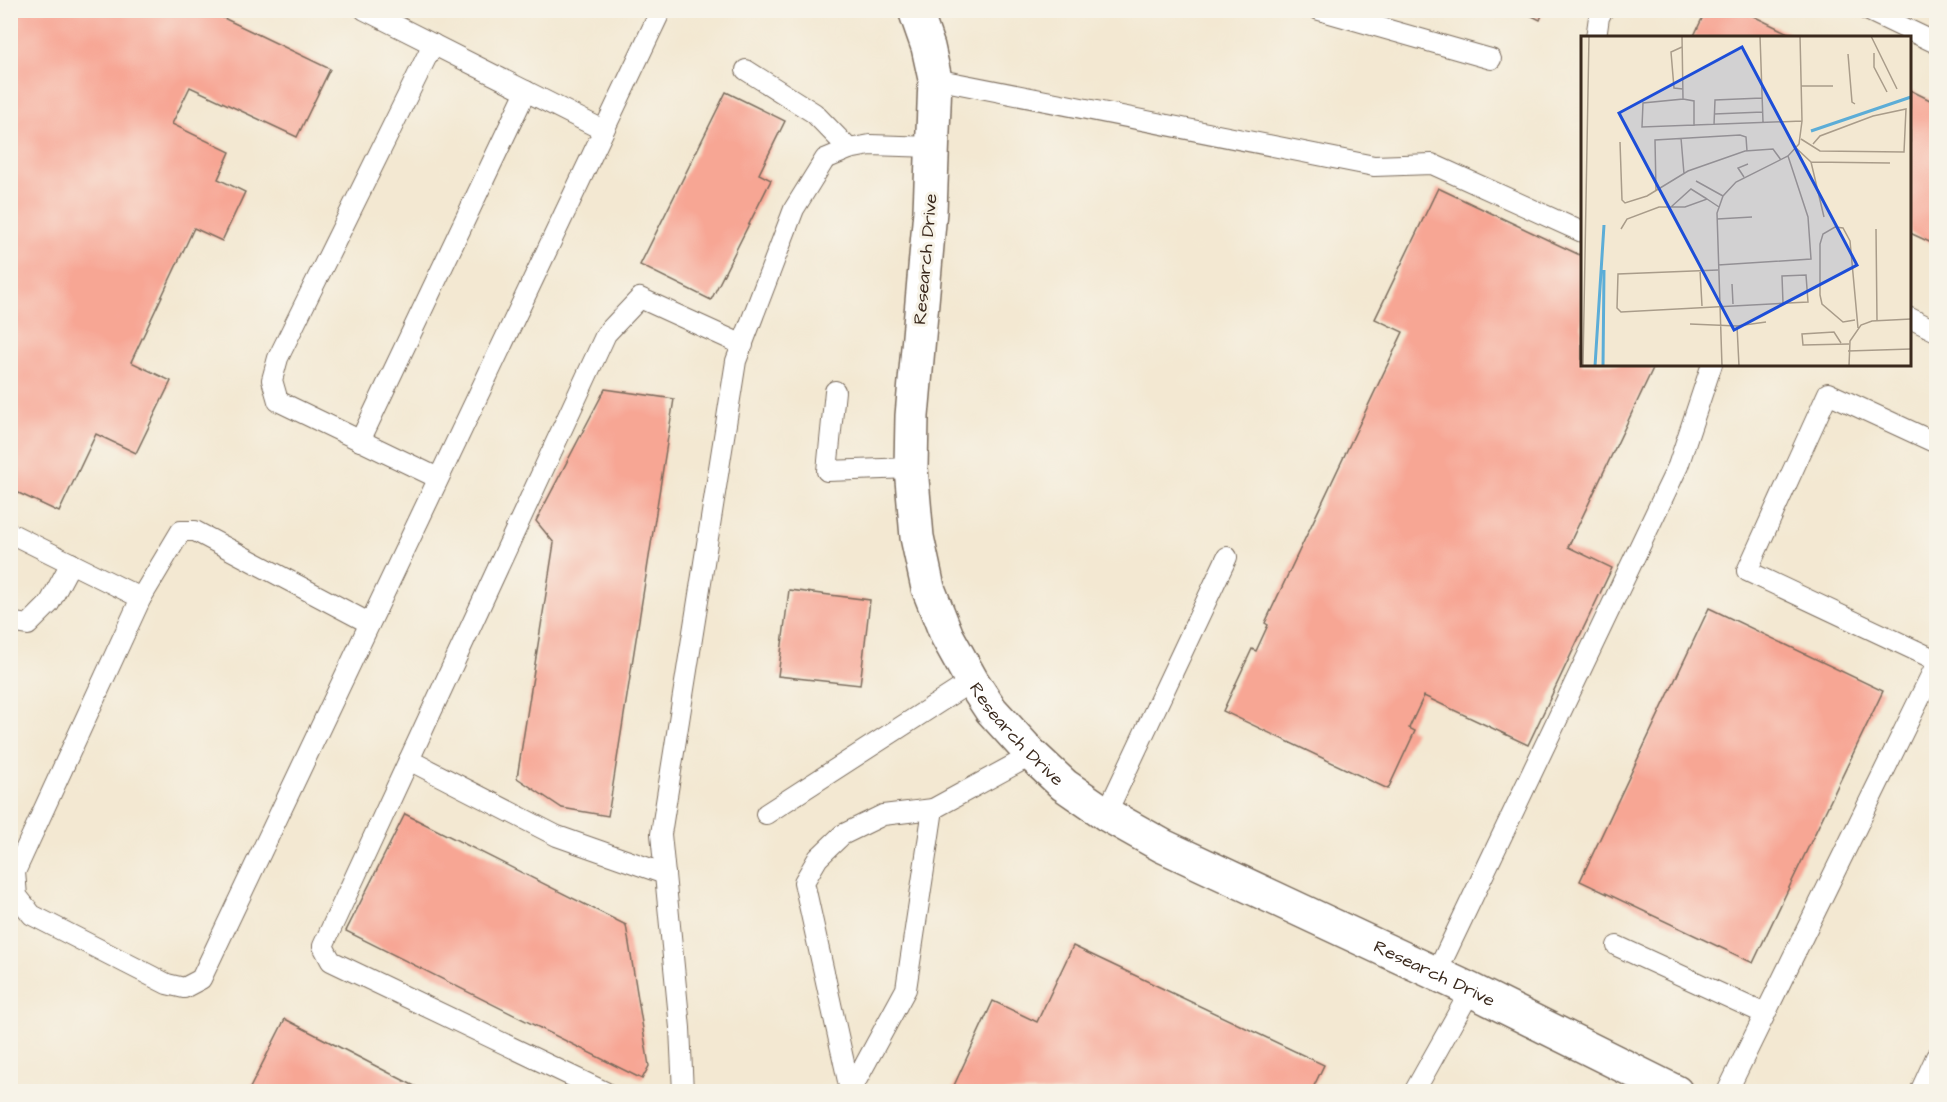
<svg xmlns="http://www.w3.org/2000/svg" width="1947" height="1102" viewBox="0 0 1947 1102" font-family="'Architects Daughter',sans-serif">
<rect width="100%" height="100%" fill="#f7f3e8"/>
<filter id="ink" filterUnits="userSpaceOnUse"><feTurbulence type="fractalNoise" baseFrequency=".0167" numOctaves="2"/><feDisplacementMap in="SourceGraphic" scale="12" xChannelSelector="R" yChannelSelector="G"/><feConvolveMatrix kernelMatrix="1 2 1 2 8 2 1 2 1" color-interpolation-filters="sRGB"/></filter>
<filter id="wash" filterUnits="userSpaceOnUse"><feTurbulence type="fractalNoise" baseFrequency=".008" numOctaves="4" result="noise"/><feDisplacementMap in="SourceGraphic" scale="24" xChannelSelector="R" yChannelSelector="G"/><feGaussianBlur stdDeviation="1.35" result="paint"/><feColorMatrix in="noise" values="0 0 0 0 0 0 0 0 0 0 0 0 0 0 0 0 0 1.4 0 .05"/><feComposite in="paint" operator="in"/></filter>
<g filter="url(#wash)">
<rect width="100%" height="100%" fill="#f3e8d2"/>
<g id="blocks">
<g fill="#f7a694">
<path d="M17 10H207L330 69 297 137 190 87 172 124 230 152 218 179 245 192 222 241 194 228 131 362 171 381 136 453 96 434 59 512 10 489V24Z"/>
<path d="M1520 10H1544L1540 20Z"/>
<path d="M1706 10H1741L1798 38H1693Z"/>
<path d="M1910 90 1936 103V245L1910 233Z"/>
<path d="M726 92 785 121 759 174 771 180 711 300 640 265Z"/>
<path d="M1438 188 1582 256V364H1655L1568 547 1612 568 1528 745 1424 696 1409 728 1415 731 1388 789 1223 711 1252 649 1256 651 1268 625 1265 623 1403 332 1375 319Z"/>
<path d="M605 389 674 399 608 816 562 808 517 778 554 543 536 521Z"/>
<path d="M789 590 870 600 860 685 778 676Z"/>
<path d="M1709 608 1883 691 1753 963 1580 881Z"/>
<path d="M405 814 626 925 649 1066 642 1079 346 931Z"/>
<path d="M1073 946 1324 1065 1311 1092H951L993 1001 1037 1022Z"/>
<path d="M285 1019 426 1092H248Z"/>
</g>
</g>
</g>
<g filter="url(#ink)">
<use href="#blocks" fill-opacity="0" stroke="#7b6c5d" stroke-width="1.5"/>
<g fill="none" stroke-linecap="round" stroke-linejoin="round">
<g stroke="#7b6c5d" stroke-width="22">
<g id="lane">
<path d="M365 10 603 130"/>
<path d="M1319 10 1491 59"/>
<path d="M1867 10 1936 43"/>
<path d="M1596 38 1599 17 1603 10"/>
<path d="M433 44 278 358 272 380 278 401 438 478"/>
<path d="M746 70 814 113 849 149"/>
<path d="M935 79 1374 166 1432 164 1582 232"/>
<path d="M1910 318 1936 331"/>
<path d="M835 391 827 471 911 468"/>
<path d="M360 441 526 91"/>
<path d="M1936 443 1828 393 1747 571 1936 660"/>
<path d="M10 533 141 598 15 872 17 896 32 915 167 984 184 988 201 979 661 10"/>
<path d="M141 598 181 531H195L369 623"/>
<path d="M10 622 28 625 49 604 71 563"/>
<path d="M409 760 557 836 665 874"/>
<path d="M766 814 972 681"/>
<path d="M1106 814 1227 557"/>
<path d="M1617 946 1765 1014"/>
<path d="M1436 974 1678 466 1712 364"/>
<path d="M850 1090 804 882 818 858 842 835 883 815 933 809"/>
<path d="M605 1092 331 961 323 946 606 334 640 298 743 345"/>
<path d="M683 1092 680 1028 661 834 736 361 794 209 825 159 849 149 870 145 933 147"/>
<path d="M850 1092 906 989 933 809 1032 755"/>
<path d="M1414 1092 1471 990"/>
<path d="M1727 1092 1936 665"/>
<path d="M1920 1092 1936 1057"/>
</g>
</g>
<g stroke="#7b6c5d" stroke-width="36">
<g id="street">
<path id="s1" d="M915 10 928 47 935 79 930 211 912 416 911 468 917 537 928 588 947 636 972 681 991 710 1032 755 1064 785 1106 814 1163 846 1471 990 1676 1092"/>
</g>
</g>
<use href="#lane" stroke="#fff" stroke-width="20"/>
<use href="#street" stroke="#fff" stroke-width="33"/>
</g>
</g>
<g text-anchor="middle" stroke-width="6" stroke-linejoin="round" paint-order="stroke">
<g font-size="18" fill="#3b2a1e" stroke="#f7f3e8">
<text transform="translate(925 259) rotate(-85)" y="6">Research Drive</text>
<text dy="6" stroke="none"><textPath href="#s1" startOffset="756">Research Drive</textPath></text>
<text dy="6" stroke="none"><textPath href="#s1" startOffset="1242">Research Drive</textPath></text>
</g>
</g>
<g transform="translate(1581 36)">
<rect width="330" height="330" fill="#f3e8d2"/>
<path fill="none" stroke="#5cadd7" stroke-width="3" d="M230 95 330 61M14 330 23 189M22 330 23 234"/>
<path fill="none" stroke="#a99c8a" stroke-width="1.5" d="M101 0 102 63 62 67 61 91 221 85M179 0 182 86M290 0 316 53M101 11 90 16 93 52 102 53M293 17V31L306 56M267 18 271 66 274 68M220 50H252M102 63 113 65V90M133 78 182 76M133 89 134 64 181 62M100 102 103 138M220 103 239 115 323 116 325 73 292 80 239 100 232 108M39 106 41 164 44 167 66 160 107 135 164 115 192 113 200 124M215 112 230 126 309 127M230 126 243 181M163 141 157 132 167 128M115 145 142 160M75 155 74 104 159 99 165 101 166 115M90 171 110 153 126 163M136 183 171 181M40 193 46 183 78 171H104L126 163 138 171M295 193 296 284M137 229 230 223 227 181 207 120M119 234 121 270M137 234 37 238 36 272 40 276 227 266 225 239 201 240 202 267M151 248 152 268M274 284 262 286 241 268 239 259V208L242 198 254 191 262 192 269 205 277 292M109 288 156 290 185 286M156 290 158 330M260 307 253 296 221 298 222 309 268 308M267 315 330 313M2 330 8 0M141 330 136 177 142 160 155 146 207 120 218 108 221 85 219 0M268 330 269 305 280 289 291 285 330 283"/>
<path fill="#1d4ed8" fill-opacity="0.15" stroke="#1d4ed8" stroke-width="3" d="M161 11 276 229 153 294 38 77Z"/>
<rect width="330" height="330" fill="none" stroke="#3b2a1e" stroke-width="3"/>
</g>
<rect width="1947" height="1102" fill="none" stroke="#f7f3e8" stroke-width="36"/>
</svg>
